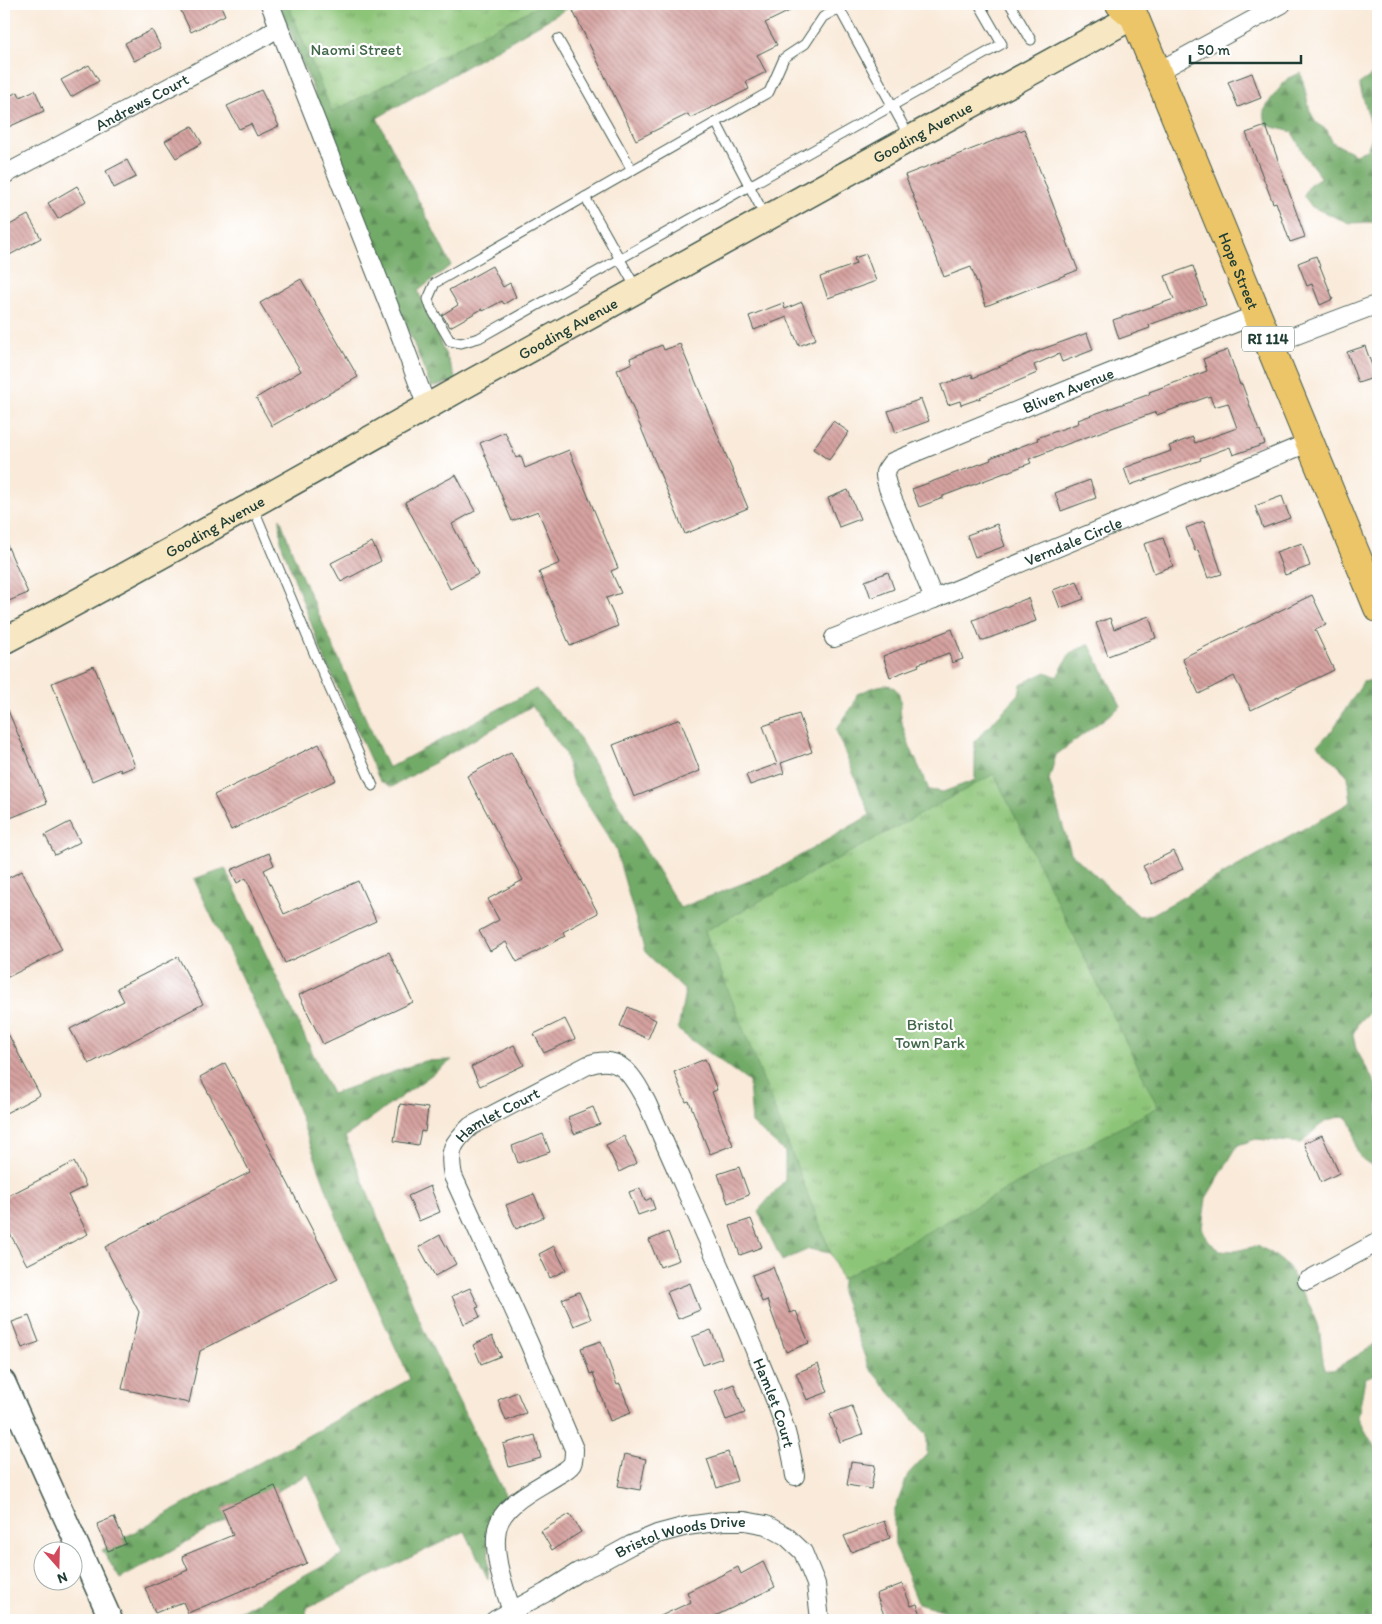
<svg xmlns="http://www.w3.org/2000/svg" width="1382" height="1624" viewBox="0 0 1382 1624" font-family="Itim,sans-serif">
<defs>
<pattern id="forest-firs" width="22" height="20" patternUnits="userSpaceOnUse" patternTransform="scale(1.25)"><rect width="22" height="20" fill="#72aa68"/><path d="M5 1l3.5 6h-7zM16 11l3.5 6h-7z" fill="#5d8c56"/></pattern>
<pattern id="park-tufts" width="24" height="20" patternUnits="userSpaceOnUse" patternTransform="scale(1.25)"><rect width="24" height="20" fill="#8dc578"/><path d="M3 7l-1-3M5 7V3M7 7l1-3M15 17l-1-3M17 17v-4M19 17l1-3" fill="none" stroke="#73a163"/></pattern>
<pattern id="building-back-hatch" width="6" height="6" patternUnits="userSpaceOnUse" patternTransform="scale(1.25)"><rect width="6" height="6" fill="#d6a2a0"/><path d="M-1 5l2 2M0 0l6 6M5-1l2 2" fill="none" stroke="#ad8583"/></pattern>
</defs>
<rect width="100%" height="100%" fill="#fff"/>
<filter id="ink" filterUnits="userSpaceOnUse"><feTurbulence type="fractalNoise" baseFrequency=".02" numOctaves="2"/><feDisplacementMap in="SourceGraphic" scale="10" xChannelSelector="R" yChannelSelector="G"/><feConvolveMatrix kernelMatrix="1 2 1 2 8 2 1 2 1" color-interpolation-filters="sRGB"/></filter>
<filter id="wash" filterUnits="userSpaceOnUse"><feTurbulence type="fractalNoise" baseFrequency=".0096" numOctaves="4" result="noise"/><feDisplacementMap in="SourceGraphic" scale="20" xChannelSelector="R" yChannelSelector="G"/><feGaussianBlur stdDeviation="1.12" result="paint"/><feColorMatrix in="noise" values="0 0 0 0 0 0 0 0 0 0 0 0 0 0 0 0 0 1.4 0 .05"/><feComposite in="paint" operator="in"/></filter>
<g filter="url(#wash)">
<rect width="100%" height="100%" fill="#f9ead9"/>
<g fill="url(#forest-firs)" stroke="#48744e">
<path d="M279 4H575L377 118 451 265 418 291 457 381 431 387Z"/>
<path d="M1378 71V222L1349 223 1312 207 1304 196 1310 184 1321 177 1305 156 1292 132 1266 125 1264 111 1271 99 1288 78 1301 73 1310 111 1316 123 1327 130 1332 142 1355 154 1367 150 1372 137 1371 124 1359 84Z"/>
<path d="M280 518 301 575 388 768 536 689 575 731 680 908 772 872 870 815 836 730 854 704 857 694C866 691 882 682 891 686 904 692 899 706 901 717 904 739 921 769 929 790L943 792 975 780V741L1019 694 1021 684 1046 672 1057 677 1070 653 1089 644 1121 706 1056 755 1049 780 1071 853 1139 916 1153 914 1351 802 1348 776 1318 745 1333 729 1363 682 1378 679V1002L1358 1023 1353 1035 1356 1049 1378 1089V1168C1344 1154 1363 1141 1348 1118 1328 1114 1314 1130 1302 1143L1256 1139 1238 1145 1206 1198 1202 1228 1209 1242 1220 1250 1235 1251 1257 1246 1270 1252 1288 1266 1311 1308 1320 1334 1323 1362 1325 1369 1333 1370 1378 1343V1373L1365 1378 1358 1418 1378 1453V1620H947L945 1611 918 1603 895 1545 894 1512 908 1474 927 1454V1435L869 1368 841 1292 844 1264 836 1254 809 1249 782 1261 758 1211 785 1180V1152L752 1123 749 1082 678 1030 685 991 645 952 615 847 572 781 565 753 532 706 392 787 380 781 322 653 281 543Z"/>
<path d="M225 868 332 1094 424 1061 452 1060 345 1137 424 1331 506 1497 491 1509 489 1536 488 1579 465 1531 306 1608 307 1620H225L343 1555 308 1474 120 1579 102 1550 410 1379 340 1226 274 1045 194 879Z"/>
</g>
<g fill="url(#park-tufts)" stroke="#568156">
<path d="M288 4H542L332 112Z"/>
<path d="M994 774 1158 1107 841 1279 705 931Z"/>
</g>
<g id="blocks">
<g fill="url(#building-back-hatch)">
<path d="M191 4H220L225 15 191 32 180 9Z"/>
<path d="M589 4H804L765 23 777 45 757 55 766 72 746 82 749 89 690 118 688 114 636 140 573 11Z"/>
<path d="M152 30 161 48 134 61 125 43Z"/>
<path d="M89 65 99 81 71 97 61 80Z"/>
<path d="M1252 73 1261 98 1238 107 1228 82Z"/>
<path d="M35 90 44 111 4 129V98L18 92 20 97Z"/>
<path d="M261 90 279 126 257 136 251 124 239 129 227 106Z"/>
<path d="M192 126 202 143 176 158 165 141Z"/>
<path d="M1266 126 1305 237 1290 242 1276 202 1273 203 1246 133Z"/>
<path d="M1024 129 1078 270 986 306 971 267 944 277 905 175Z"/>
<path d="M127 160 136 177 114 188 106 171Z"/>
<path d="M77 186 86 201 58 219 48 203Z"/>
<path d="M28 215 41 238 4 258V228Z"/>
<path d="M866 254 876 281 828 298 820 277 856 264 854 258Z"/>
<path d="M1316 256 1333 299 1320 305 1312 284 1307 286 1298 263Z"/>
<path d="M492 266 503 287 510 283 516 297 504 304 502 301 483 311 482 309 450 327 442 315 458 305 449 290Z"/>
<path d="M1193 266 1206 304 1149 325 1150 328 1119 339 1113 320 1174 299 1165 276Z"/>
<path d="M301 279 358 377 272 426 256 398 301 371 260 303Z"/>
<path d="M802 302 816 339 799 346 787 317 754 330 749 316 783 303 785 309Z"/>
<path d="M1087 333 1093 350 1062 362 1059 354 1034 365 1037 373 980 397 981 398 961 405 960 401 948 405 941 385 972 374 973 378 1037 350V351Z"/>
<path d="M680 344 748 508 685 534 617 370 632 363 630 358 662 345 664 350Z"/>
<path d="M1365 346 1376 377 1358 383 1347 352Z"/>
<path d="M1228 350 1240 385 1242 384 1259 431 1260 430 1265 444 1233 455 1230 447 1200 458 1201 460 1130 485 1124 468 1171 451 1169 446 1193 437 1195 443 1237 428 1228 403 1214 407 1210 396 1157 415 1156 412 1070 443 1029 459 1031 463 943 496V498L919 507 912 489 991 460 990 458 1038 440 1037 438 1079 423 1078 420 1150 394 1149 392 1207 371 1203 359Z"/>
<path d="M921 399 929 421 896 433 888 411Z"/>
<path d="M833 421 849 432 829 460 813 449Z"/>
<path d="M505 432 516 458 521 456 525 468 569 450 618 568 611 571 621 593 606 598 618 626 570 646 539 572 560 563 538 511 512 521 480 443Z"/>
<path d="M456 475 475 511 452 524 478 574 450 589 405 502Z"/>
<path d="M1090 480 1096 498 1061 511 1055 493Z"/>
<path d="M848 490 860 519 839 527 828 498Z"/>
<path d="M1282 496 1290 518 1263 528 1255 506Z"/>
<path d="M1204 521 1222 574 1208 578 1198 550 1195 551 1186 528Z"/>
<path d="M997 524 1005 546 975 557 967 535Z"/>
<path d="M4 538 28 593 4 603Z"/>
<path d="M1163 538 1173 566 1154 573 1144 544Z"/>
<path d="M372 542 381 561 341 582 331 563Z"/>
<path d="M1302 543 1310 566 1285 575 1276 552Z"/>
<path d="M888 572 894 589 871 598 865 581Z"/>
<path d="M1077 581 1084 599 1060 608 1053 590Z"/>
<path d="M1312 595 1326 625 1315 630 1334 670 1251 710 1234 676 1199 694 1182 658Z"/>
<path d="M1028 598 1036 621 981 641 973 620Z"/>
<path d="M1149 616 1156 638 1108 656 1096 623 1110 618 1114 629Z"/>
<path d="M952 629 963 659 952 663 949 653 918 664 919 666 890 677 883 656Z"/>
<path d="M94 666 135 766 121 772 120 769 92 781 52 683Z"/>
<path d="M4 701 47 803 8 819 4 808Z"/>
<path d="M799 714 812 752 781 763 784 773 750 785 746 775 777 764 763 726Z"/>
<path d="M680 719 700 771 634 797 613 745Z"/>
<path d="M319 744 336 780 231 830 214 795Z"/>
<path d="M511 752 598 913 563 932 565 936 517 962 506 942 490 951 479 931 499 920 488 899 523 880 467 776Z"/>
<path d="M70 822 80 842 55 855 45 835Z"/>
<path d="M1174 851 1183 869 1152 884 1143 866Z"/>
<path d="M269 853 274 865 264 870 284 914 358 881 376 921 285 963 246 878 237 883 231 870Z"/>
<path d="M22 871 62 950 4 979V880Z"/>
<path d="M389 952 413 1002 323 1044 299 995Z"/>
<path d="M178 957 203 1004 89 1064 70 1029 124 1001 117 988Z"/>
<path d="M628 1007 656 1020 648 1039 620 1026Z"/>
<path d="M565 1019 575 1039 544 1053 534 1034Z"/>
<path d="M4 1026 40 1095 4 1114Z"/>
<path d="M514 1045 524 1065 480 1086 471 1067Z"/>
<path d="M705 1059 717 1090 712 1092 733 1145 710 1154 689 1101 686 1102 674 1072Z"/>
<path d="M225 1063 338 1279 200 1351 189 1403 122 1389 139 1312 105 1247 250 1172 200 1077Z"/>
<path d="M400 1104 428 1108 425 1132 421 1131 418 1145 394 1141Z"/>
<path d="M593 1107 600 1124 574 1134 568 1117Z"/>
<path d="M543 1134 550 1152 518 1163 512 1146Z"/>
<path d="M1322 1135 1339 1173 1321 1182 1304 1143Z"/>
<path d="M624 1136 637 1163 619 1172 606 1145Z"/>
<path d="M74 1162 86 1186 68 1195 88 1234 27 1265 8 1230 4 1233V1198Z"/>
<path d="M739 1167 749 1195 728 1203 718 1174Z"/>
<path d="M430 1186 440 1212 419 1221 408 1196Z"/>
<path d="M640 1188 645 1201 651 1198 655 1209 638 1215 629 1192Z"/>
<path d="M534 1194 544 1217 516 1229 506 1205Z"/>
<path d="M751 1219 762 1247 740 1255 730 1226Z"/>
<path d="M668 1232 679 1260 660 1267 649 1240Z"/>
<path d="M440 1235 456 1264 435 1276 419 1247Z"/>
<path d="M554 1246 566 1270 550 1278 539 1254Z"/>
<path d="M773 1267 790 1313 796 1311 809 1343 786 1352 767 1300 762 1302 752 1275Z"/>
<path d="M690 1283 700 1310 678 1319 667 1292Z"/>
<path d="M470 1288 479 1307 476 1308 480 1317 464 1324 452 1296Z"/>
<path d="M579 1292 591 1319 574 1326 562 1299Z"/>
<path d="M29 1316 39 1342 22 1348 12 1322Z"/>
<path d="M711 1330 722 1358 703 1365 692 1337Z"/>
<path d="M492 1336 501 1356 481 1364 473 1345Z"/>
<path d="M601 1341 617 1385 620 1384 631 1413 610 1421 593 1373 590 1374 581 1348Z"/>
<path d="M818 1364 828 1392 807 1400 796 1373Z"/>
<path d="M734 1384 745 1413 726 1420 715 1391Z"/>
<path d="M517 1392 526 1413 506 1421 498 1400Z"/>
<path d="M852 1406 863 1434 840 1442 830 1414Z"/>
<path d="M535 1435 541 1458 509 1467 503 1444Z"/>
<path d="M728 1452 737 1481 717 1488 707 1459Z"/>
<path d="M625 1454 646 1459 640 1490 618 1486Z"/>
<path d="M851 1462 875 1465 871 1489 847 1485Z"/>
<path d="M275 1486 307 1563 188 1613 183 1602 155 1613 145 1588 188 1570 182 1556 233 1535 222 1509Z"/>
<path d="M570 1514 581 1532 552 1550 541 1531Z"/>
<path d="M114 1517 126 1544 108 1551 97 1524Z"/>
<path d="M884 1521 890 1538 851 1552 844 1536Z"/>
<path d="M763 1562 775 1587 707 1620H652L691 1602 687 1592 738 1567 741 1574Z"/>
<path d="M902 1584 911 1606 917 1604 923 1620H886L876 1594Z"/>
</g>
</g>
</g>
<g filter="url(#ink)">
<use href="#blocks" fill-opacity="0" stroke="#40574d" stroke-width="1"/>
<g fill="none" stroke-linecap="round" stroke-linejoin="round">
<g stroke="#40574d" stroke-width="11">
<g id="service">
<path d="M847 4 823 17 805 44 784 58 769 92 435 283 428 299 431 308 450 341 461 343 479 338 1002 44 979 4"/>
<path d="M1010 4 1031 40"/>
<path d="M839 8 910 138"/>
<path d="M558 39 632 170"/>
<path d="M716 122 765 216"/>
<path d="M585 197 636 288"/>
<path d="M253 507 317 660 373 786"/>
</g>
</g>
<g stroke="#40574d" stroke-width="20">
<g id="minor">
<path d="M270 4 395 321 427 407"/>
<path d="M1157 72 1282 4"/>
<path id="s1" d="M4 175 265 36 279 27"/>
<path d="M1270 345 1378 304"/>
<path id="s2" d="M934 599 888 488C884 472 882 475 892 462L1077 386 1258 314"/>
<path id="s3" d="M834 638 934 599 1310 442"/>
<path d="M1307 1281 1378 1242"/>
<path id="s4" d="M512 1612C504 1586 492 1556 497 1529 503 1503 536 1489 556 1476 561 1473 569 1469 572 1464 574 1460 574 1454 574 1449L529 1343 453 1176C448 1151 452 1143 471 1126L588 1065C621 1052 634 1078 647 1103 681 1181 717 1258 749 1336 768 1383 789 1425 795 1476"/>
<path id="s5" d="M495 1620 545 1593 578 1572 600 1562 631 1545 657 1534 687 1526 723 1521H745L766 1525 786 1536 803 1552 816 1584 820 1620"/>
</g>
</g>
<g stroke="#40574d" stroke-width="25">
<path id="tertiary" d="M4 1382 111 1620"/>
</g>
<g stroke="#40574d" stroke-width="28">
<g id="secondary">
<path id="s6" d="M4 641C159 559 311 472 464 386 686 262 910 138 1134 16"/>
</g>
</g>
<g stroke="#40574d" stroke-width="30">
<g id="primary">
<path id="s7" d="M1120 4 1134 16 1378 608"/>
</g>
</g>
<use href="#service" stroke="#fff" stroke-width="9"/>
<use href="#minor" stroke="#fff" stroke-width="18"/>
<use href="#tertiary" stroke="#fff" stroke-width="22"/>
<use href="#secondary" stroke="#f7e8c3" stroke-width="25"/>
<use href="#primary" stroke="#ecc569" stroke-width="28"/>
</g>
</g>
<g text-anchor="middle" stroke-width="4.5" stroke-linejoin="round" paint-order="stroke">
<rect fill="#fff" stroke="#627771" stroke-width="1" x="1242" y="326.5" width="52" height="25" rx="4"/>
<g font-size="15" font-weight="bold" fill="#1f3d34">
<text x="1268" y="344">RI 114</text>
</g>
<g font-size="16" fill="#406648" stroke="#fff">
<text x="356" y="55">Naomi Street</text>
<text x="930" y="1030">Bristol<tspan x="930" dy="18">Town Park</tspan></text>
</g>
<g font-size="16" fill="#1f3d34" stroke="#fff">
<text dy="6" stroke="none"><textPath href="#s1" startOffset="156">Andrews Court</textPath></text>
<text dy="6" stroke="none"><textPath href="#s6" startOffset="1050">Gooding Avenue</textPath></text>
<text dy="6" stroke="none"><textPath href="#s7" startOffset="294">Hope Street</textPath></text>
<text dy="6" stroke="none"><textPath href="#s6" startOffset="645">Gooding Avenue</textPath></text>
<text dy="6" stroke="none"><textPath href="#s2" startOffset="339">Bliven Avenue</textPath></text>
<text dy="6" stroke="none"><textPath href="#s6" startOffset="240">Gooding Avenue</textPath></text>
<text dy="6" stroke="none"><textPath href="#s3" startOffset="258">Verndale Circle</textPath></text>
<text dy="6" stroke="none"><textPath href="#s4" startOffset="586">Hamlet Court</textPath></text>
<text dy="6" stroke="none"><textPath href="#s4" startOffset="1095">Hamlet Court</textPath></text>
<text dy="6" stroke="none"><textPath href="#s5" startOffset="206">Bristol Woods Drive</textPath></text>
</g>
</g>
<rect width="1382" height="1624" fill="none" stroke="#fff" stroke-width="20"/>
<g transform="translate(58 1566) rotate(160)"><circle r="24" fill="#ffffff" stroke="#a5b1ae"/>
<path d="M0-4L9 19L0 12L-9 19Z" fill="#d1495b"/>
<text y="-8" font-size="14" font-weight="bold" text-anchor="middle" fill="#1f3d34">N</text>
</g>
<path d="M1190 55v8h111v-8" fill="none" stroke="#1f3d34" stroke-width="2.5"/>
<text x="1197" y="55" font-size="15" fill="#1f3d34" stroke="#ffffff" stroke-width="4" paint-order="stroke">50 m</text>
</svg>
